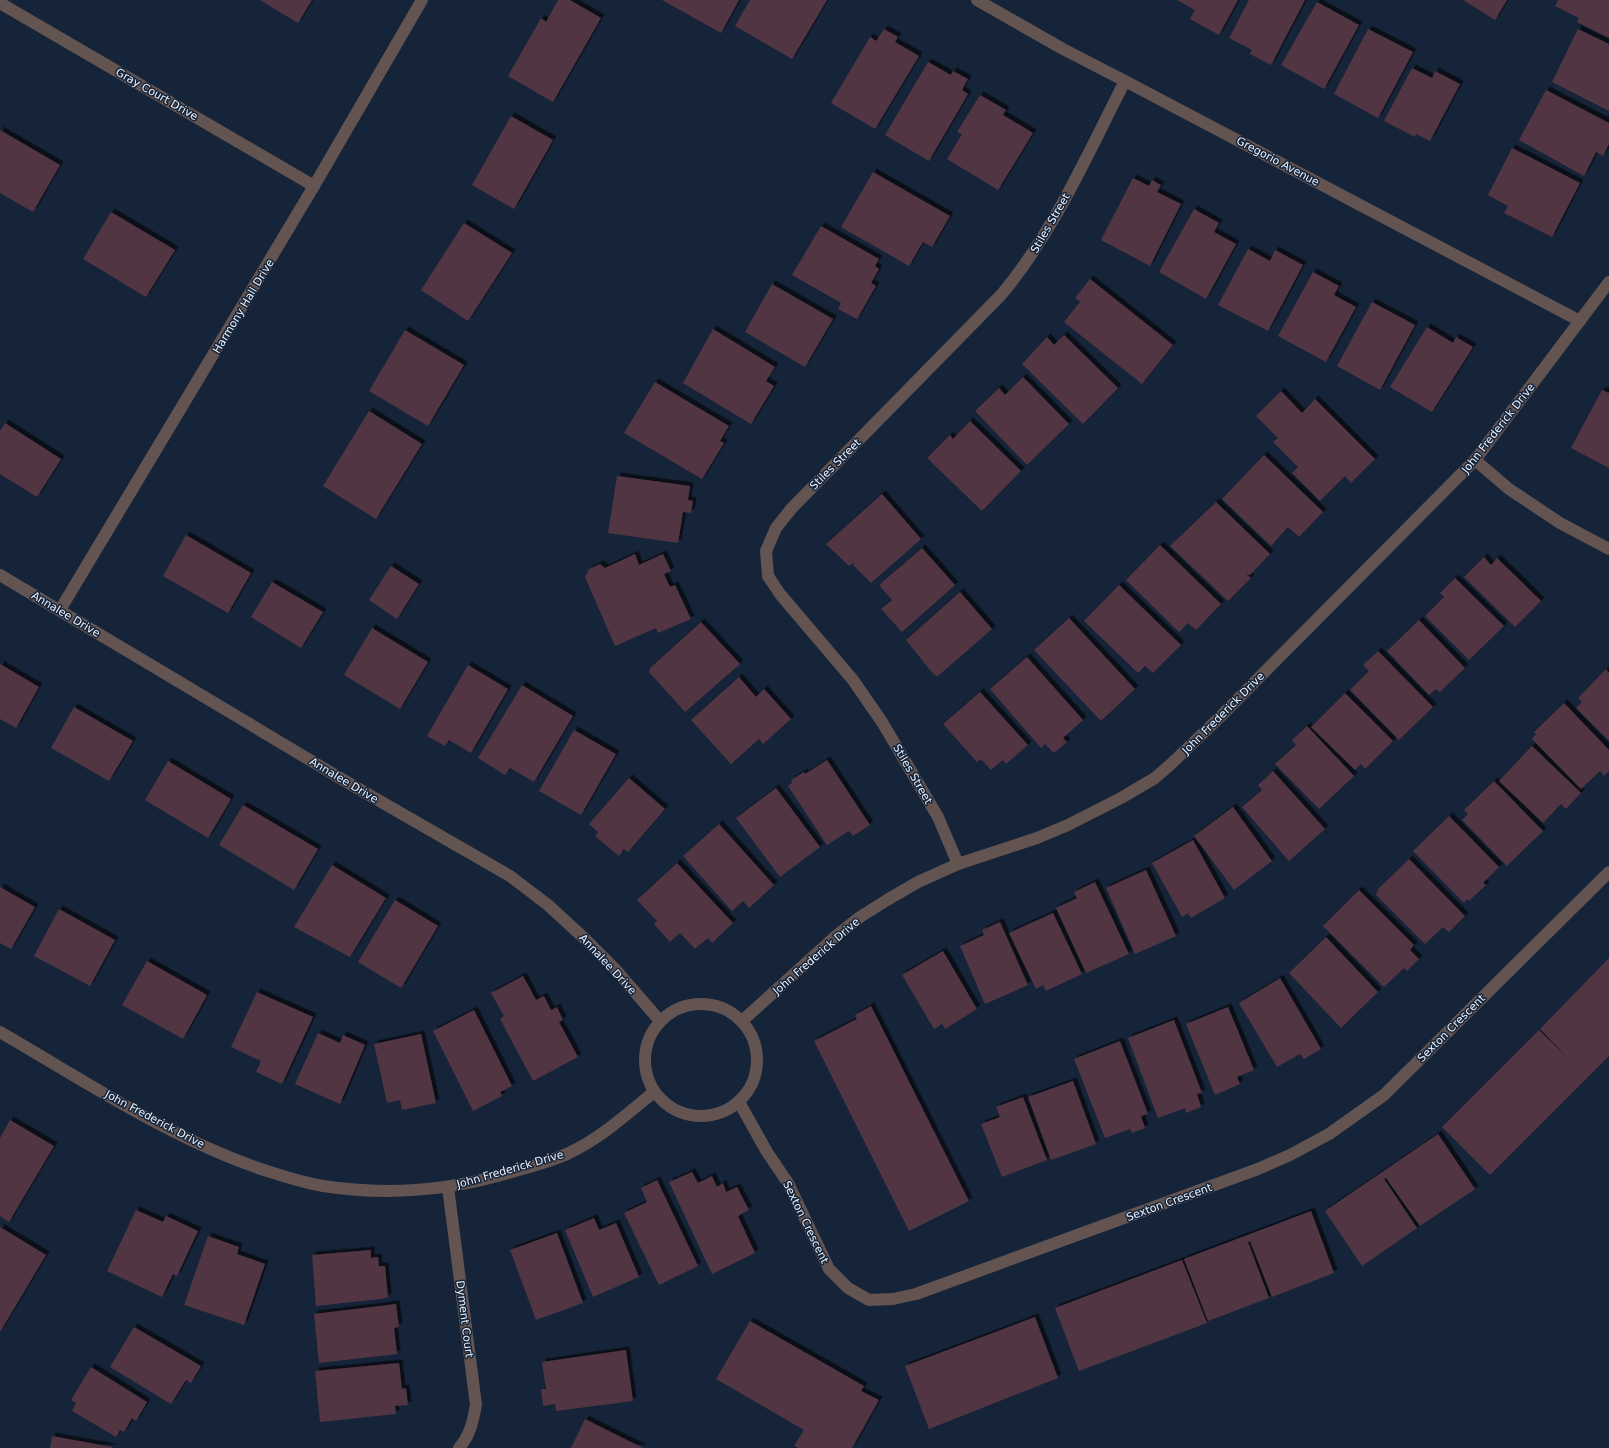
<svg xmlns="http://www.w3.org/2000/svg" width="1609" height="1448" viewBox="0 0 1609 1448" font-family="'DejaVu Sans',sans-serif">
<defs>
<filter id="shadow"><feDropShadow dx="3.5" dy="-3.5" stdDeviation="0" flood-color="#0009"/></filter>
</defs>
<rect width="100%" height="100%" fill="#162439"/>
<g fill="#513543" filter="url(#shadow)">
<path d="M260 0H312L298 23Z"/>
<path d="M558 0H570L601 18 553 102 508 76 541 18 546 22Z"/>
<path d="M662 0H739L721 33Z"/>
<path d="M750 0H827L792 59 735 26Z"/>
<path d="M1177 0H1238L1219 35 1190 19 1195 10Z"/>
<path d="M1249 0H1305L1271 65 1250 54 1252 50 1229 38Z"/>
<path d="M1463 0H1507L1495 20Z"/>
<path d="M1558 0H1609V38L1577 22 1579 18 1555 6Z"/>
<path d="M1317 2 1359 25 1324 89 1281 65Z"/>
<path d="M884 29 898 37 895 42 919 56 875 129 831 103 870 37 876 41Z"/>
<path d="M1368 29 1413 52 1378 118 1334 94Z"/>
<path d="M1578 29 1609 44V111L1552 82Z"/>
<path d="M928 62 951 75 953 71 968 79 962 90 968 94 929 161 885 135Z"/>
<path d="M1412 68 1432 78 1435 71 1460 84 1430 141 1416 134 1415 137 1384 121Z"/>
<path d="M1546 90 1609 123V144L1603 156 1596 152 1584 176 1519 140Z"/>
<path d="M980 95 1006 110 1003 115 1033 133 998 190 947 159 962 134 957 132Z"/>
<path d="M511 116 553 140 514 209 472 185Z"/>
<path d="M0 130 60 165 33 212 0 193Z"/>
<path d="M1512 148 1580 183 1552 237 1504 213 1508 206 1488 195Z"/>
<path d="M873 172 950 216 932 247 923 242 909 266 841 227Z"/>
<path d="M1133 178 1149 186 1152 180 1161 185 1157 192 1181 204 1150 266 1101 240Z"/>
<path d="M1194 209 1219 223 1214 232 1236 244 1206 299 1159 272Z"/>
<path d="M111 212 175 250 146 297 83 259Z"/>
<path d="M464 223 512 253 468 321 421 290Z"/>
<path d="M821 226 879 259 875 266 879 269 871 283 876 286 857 319 838 309 841 303 792 275Z"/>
<path d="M1248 249 1270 261 1275 250 1303 265 1268 331 1218 305Z"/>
<path d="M1313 272 1339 286 1334 295 1356 307 1326 362 1278 336Z"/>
<path d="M1090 279 1173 345 1142 384 1064 322 1080 302 1075 298Z"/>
<path d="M772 284 833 319 805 367 745 332Z"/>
<path d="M1372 302 1415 325 1380 390 1337 366Z"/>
<path d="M1427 327 1453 343 1456 337 1473 347 1432 412 1390 387Z"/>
<path d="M713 329 775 367 766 381 774 386 751 424 683 383Z"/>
<path d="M405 330 464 365 428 426 369 391Z"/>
<path d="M1064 335 1118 388 1083 424 1022 364 1047 337 1054 345Z"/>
<path d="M1023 377 1069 424 1027 465 975 411 999 388 1005 395Z"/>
<path d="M655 382 729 426 720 441 724 443 702 479 624 433Z"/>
<path d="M1602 390 1609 393V468L1571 448Z"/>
<path d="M1281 391 1302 413 1315 399 1375 459 1351 483 1345 476 1320 501 1292 473 1298 467 1273 442 1278 438 1256 416Z"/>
<path d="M369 411 422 444 376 519 323 486Z"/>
<path d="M970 421 1021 471 982 511 927 458 950 435 953 439Z"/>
<path d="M5 423 61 459 37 497 0 474V431Z"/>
<path d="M1264 455 1323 512 1299 537 1288 527 1271 546 1222 499Z"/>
<path d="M617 476 690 486 688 500 693 501 691 513 683 512 678 543 608 533Z"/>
<path d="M882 494 921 539 871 583 853 565 854 562 849 566 826 544Z"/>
<path d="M1216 502 1270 554 1250 575 1246 574 1251 578 1228 601 1170 546Z"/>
<path d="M186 535 251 573 228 613 163 576Z"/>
<path d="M1160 545 1221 604 1196 630 1188 623 1179 632 1126 580Z"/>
<path d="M922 548 955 585 902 632 881 609 892 600 879 585Z"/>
<path d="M635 554 639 565 663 554 671 571 664 574 670 587 675 585 691 619 658 633 656 628 615 646 585 577 589 569 600 564 605 568Z"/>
<path d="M1484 557 1491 565 1497 558 1541 601 1515 627 1464 577Z"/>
<path d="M391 566 419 584 397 619 369 600Z"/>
<path d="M1455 578 1504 626 1469 660 1425 616 1444 597 1440 593Z"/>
<path d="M272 582 323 612 301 648 251 617Z"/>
<path d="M1119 585 1181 645 1153 673 1145 666 1138 673 1084 621Z"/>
<path d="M960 592 992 629 938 676 934 675 906 640Z"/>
<path d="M1069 618 1135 689 1101 721 1034 650Z"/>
<path d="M1419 620 1465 668 1440 692 1436 689 1429 695 1387 651Z"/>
<path d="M701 622 740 664 685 712 649 672 650 668Z"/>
<path d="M372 628 428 662 400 709 344 675Z"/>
<path d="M1378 651 1433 707 1399 740 1350 690 1369 671 1363 665Z"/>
<path d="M1027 657 1083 720 1063 738 1067 742 1054 753 1045 744 1041 748 990 689Z"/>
<path d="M0 664 39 687 16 728 0 719Z"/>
<path d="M468 665 508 689 471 753 449 740 445 746 427 736Z"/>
<path d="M1606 669 1609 673V741L1576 708 1582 702 1578 698Z"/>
<path d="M739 677 756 697 764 689 791 719 763 744 759 739 731 764 691 720Z"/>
<path d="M522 685 573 716 534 782 510 768 505 775 478 758Z"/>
<path d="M980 692 1028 745 1006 764 1003 760 991 770 981 759 977 762 943 724Z"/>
<path d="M1345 693 1393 741 1365 769 1361 764 1355 770 1311 727Z"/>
<path d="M1564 703 1609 750V771L1604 776 1600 771 1581 789 1532 739 1536 734 1534 732Z"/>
<path d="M74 707 133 741 109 781 51 748Z"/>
<path d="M1307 726 1354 776 1319 809 1275 764 1296 745 1292 740Z"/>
<path d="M574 730 616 754 581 815 539 791Z"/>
<path d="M1532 746 1581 793 1566 809 1561 804 1543 823 1499 781Z"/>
<path d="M827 760 870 825 853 836 849 831 827 845 788 786 792 783 791 780 804 772 805 774Z"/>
<path d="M168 761 231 799 208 838 145 800Z"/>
<path d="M1273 771 1325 829 1289 861 1242 807 1262 790 1258 785Z"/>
<path d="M629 778 665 809 628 852 624 849 619 856 595 836 598 832 589 824Z"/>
<path d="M1494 781 1543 831 1507 866 1462 820 1468 814 1464 810Z"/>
<path d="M776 788 820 847 780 877 736 818Z"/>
<path d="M243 805 318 849 294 890 219 845Z"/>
<path d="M1233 807 1272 861 1234 890 1194 836Z"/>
<path d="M1449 816 1499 867 1483 883 1486 885 1469 901 1467 899 1464 903 1413 851Z"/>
<path d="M719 824 774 885 749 908 743 901 732 911 683 856Z"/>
<path d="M1193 840 1225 898 1191 918 1188 913 1182 917 1152 863Z"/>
<path d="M1409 859 1465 916 1449 932 1443 927 1425 944 1376 895 1378 889Z"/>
<path d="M677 863 733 923 712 943 708 938 695 949 680 933 670 942 654 924 657 921 637 900Z"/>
<path d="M332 865 386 898 350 957 294 927Z"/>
<path d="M1146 870 1176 936 1135 954 1106 888Z"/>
<path d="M1095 882 1129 954 1086 973 1056 908 1077 898 1074 892Z"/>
<path d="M0 887 35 907 11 949 0 943Z"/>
<path d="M1359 890 1414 945 1410 950 1419 959 1407 971 1404 968 1384 987 1323 926Z"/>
<path d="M395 900 438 926 401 988 358 962Z"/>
<path d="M59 909 115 940 90 986 34 956Z"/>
<path d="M1053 913 1082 974 1046 991 1043 985 1036 989 1009 933Z"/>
<path d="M1000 922 1028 985 985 1004 960 946 984 935 982 930Z"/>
<path d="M1326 937 1378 992 1341 1028 1289 973Z"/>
<path d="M943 951 977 1009 945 1029 942 1024 934 1029 902 975Z"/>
<path d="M1609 958V1056L1490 1175 1442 1127 1539 1030 1572 1062 1540 1029Z"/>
<path d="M147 961 207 995 183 1039 122 1005Z"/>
<path d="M523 976 536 1000 544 996 551 1010 557 1007 563 1020 559 1022 578 1057 533 1081 500 1019 504 1016 491 993Z"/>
<path d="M1280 978 1321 1049 1304 1059 1300 1054 1277 1067 1239 1003Z"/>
<path d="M257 992 313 1017 282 1084 256 1072 261 1061 231 1047Z"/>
<path d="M871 1006 969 1201 909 1231 814 1041 857 1019 855 1015Z"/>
<path d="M1228 1007 1254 1070 1237 1077 1240 1084 1215 1095 1186 1024Z"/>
<path d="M474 1010 512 1086 500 1092 502 1096 473 1111 433 1031Z"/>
<path d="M1174 1020 1202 1093 1197 1094 1201 1107 1186 1113 1185 1108 1158 1118 1128 1038Z"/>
<path d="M318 1033 340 1043 343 1035 365 1045 340 1104 295 1084Z"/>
<path d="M421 1034 436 1103 402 1110 400 1100 387 1103 374 1044Z"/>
<path d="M1120 1041 1148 1114 1141 1116 1145 1128 1132 1133 1130 1129 1105 1138 1074 1059Z"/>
<path d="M1073 1081 1096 1144 1051 1160 1028 1097Z"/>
<path d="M1023 1097 1047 1160 1002 1177 981 1124 1000 1117 996 1107Z"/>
<path d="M10 1120 54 1146 9 1222 0 1216V1138Z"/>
<path d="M1438 1134 1475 1189 1420 1226 1386 1178 1384 1179 1417 1228 1362 1266 1325 1211Z"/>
<path d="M692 1172 698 1183 712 1176 717 1187 723 1183 726 1192 737 1187 749 1210 738 1216 755 1253 712 1274 669 1182Z"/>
<path d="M657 1180 698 1266 659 1285 624 1213 647 1202 641 1188Z"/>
<path d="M136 1210 163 1222 166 1216 198 1231 177 1276 173 1274 162 1297 107 1271Z"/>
<path d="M1311 1211 1334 1273 1272 1297 1250 1241 1248 1242 1269 1298 1208 1321 1184 1259Z"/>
<path d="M594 1218 599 1230 616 1223 639 1277 593 1297 565 1230Z"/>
<path d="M0 1227 46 1255 0 1332Z"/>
<path d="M557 1233 583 1303 536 1320 510 1250Z"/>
<path d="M208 1236 239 1247 237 1254 265 1264 244 1325 184 1305Z"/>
<path d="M371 1250V1258L378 1257 379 1266H385L388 1297 381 1299 316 1306 312 1255Z"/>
<path d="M1182 1260 1207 1323 1079 1371 1055 1308Z"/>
<path d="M396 1304 399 1327 394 1328 397 1354 319 1363 314 1314Z"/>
<path d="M1035 1317 1058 1378 929 1429 905 1366Z"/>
<path d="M750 1321 864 1386 861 1391 879 1400 852 1448H798L794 1446 804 1430 716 1379Z"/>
<path d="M134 1327 201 1366 191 1383 186 1380 171 1404 110 1367Z"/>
<path d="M626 1350 633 1401 556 1411 555 1404 543 1406 541 1389H546L542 1362Z"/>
<path d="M399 1363 402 1389 406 1388 408 1405 395 1406 396 1414 320 1422 315 1371Z"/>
<path d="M91 1367 147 1402 136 1421 132 1418 124 1432 120 1430 116 1437 72 1411 76 1403 71 1400Z"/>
<path d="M585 1419 643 1448H571Z"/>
<path d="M52 1436 112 1447V1448H50Z"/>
</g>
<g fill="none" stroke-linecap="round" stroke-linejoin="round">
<g stroke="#635452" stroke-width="12">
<path d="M977 0 1063 49 1125 81 1580 321"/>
<path d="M0 3 314 186"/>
<path d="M1475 460 1509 489 1560 523 1609 549"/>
<path d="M0 575 345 781 510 876 548 905 585 939 615 969 660 1021"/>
<path d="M60 610 314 186 422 0"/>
<path d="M958 864 938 817 882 722 853 680 780 594 768 576 766 551 776 528 791 509 1001 295C1054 232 1088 153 1125 81"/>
<circle cx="701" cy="1060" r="56"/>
<path d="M742 1021 836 936 860 917 887 900 918 882 958 864 1037 838 1068 825 1121 798 1155 778 1171 764 1219 718 1475 460 1609 282"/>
<path d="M0 1032C85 1081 171 1139 264 1170 283 1176 303 1183 323 1186 382 1195 444 1191 501 1175 524 1168 548 1163 569 1153 601 1138 627 1114 654 1092"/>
<path d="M739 1102 767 1152 788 1183 829 1269 848 1288 869 1300 893 1299 916 1294 1258 1169 1290 1155 1329 1134 1384 1095 1609 872"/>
<path d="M448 1187 476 1405C473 1421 470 1436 459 1448"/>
</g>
</g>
<g text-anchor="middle" stroke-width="3" stroke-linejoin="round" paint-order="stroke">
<g font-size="11" fill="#ebf3ff" stroke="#162439">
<text transform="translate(157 94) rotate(30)" y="4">Gray Court Drive</text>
<text transform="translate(1278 161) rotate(28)" y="4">Gregorio Avenue</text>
<text transform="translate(1050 223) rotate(-60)" y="4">Stiles Street</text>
<text transform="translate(243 306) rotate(-59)" y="4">Harmony Hall Drive</text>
<text transform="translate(1498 428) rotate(-52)" y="4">John Frederick Drive</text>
<text transform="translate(835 464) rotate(-45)" y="4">Stiles Street</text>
<text transform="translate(66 614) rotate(31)" y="4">Annalee Drive</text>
<text transform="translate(1223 713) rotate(-45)" y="4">John Frederick Drive</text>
<text transform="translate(913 774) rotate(60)" y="4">Stiles Street</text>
<text transform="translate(344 780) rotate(31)" y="4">Annalee Drive</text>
<text transform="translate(816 956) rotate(-41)" y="4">John Frederick Drive</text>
<text transform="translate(608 964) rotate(47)" y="4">Annalee Drive</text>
<text transform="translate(1451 1028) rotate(-45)" y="4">Sexton Crescent</text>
<text transform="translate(155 1119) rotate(28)" y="4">John Frederick Drive</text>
<text transform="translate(510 1169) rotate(-16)" y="4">John Frederick Drive</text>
<text transform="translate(1169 1202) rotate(-20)" y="4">Sexton Crescent</text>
<text transform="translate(806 1222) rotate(64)" y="4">Sexton Crescent</text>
<text transform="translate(465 1319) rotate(83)" y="4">Dyment Court</text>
</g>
</g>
</svg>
